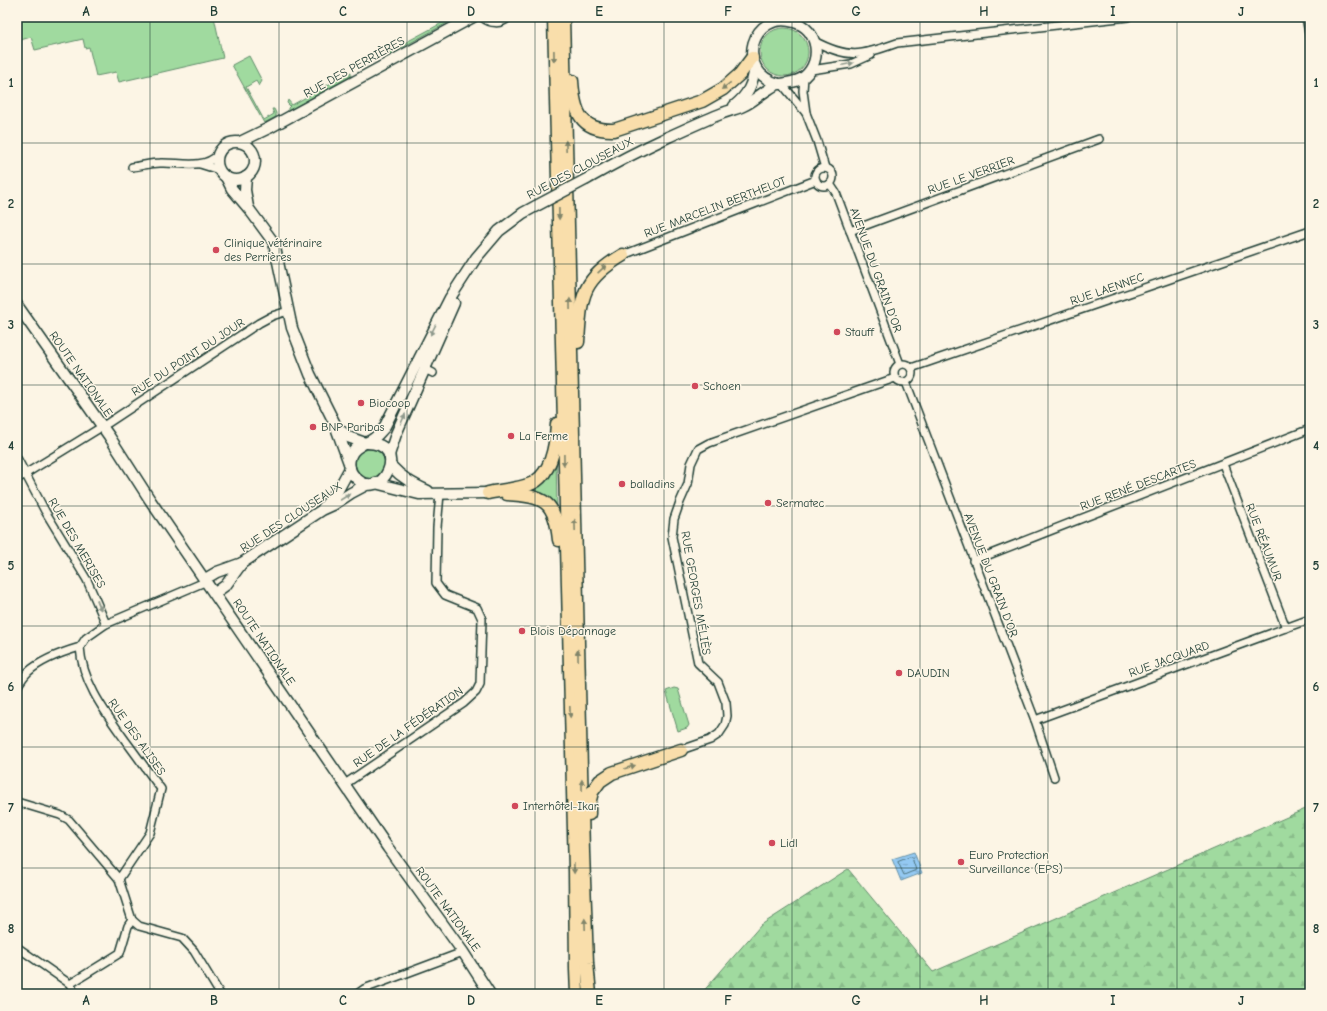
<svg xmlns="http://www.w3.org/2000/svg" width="1327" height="1011" viewBox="0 0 1327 1011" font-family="'Comic Neue',sans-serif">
<defs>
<pattern id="forest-firs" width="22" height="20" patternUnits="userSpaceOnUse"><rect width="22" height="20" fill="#a0da9f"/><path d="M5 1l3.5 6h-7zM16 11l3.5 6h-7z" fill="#89bc8a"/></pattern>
<pattern id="water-ripples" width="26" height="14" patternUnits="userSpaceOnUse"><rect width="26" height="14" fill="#94c9f2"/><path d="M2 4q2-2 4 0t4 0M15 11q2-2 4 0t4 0" fill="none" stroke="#78a4c5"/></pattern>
</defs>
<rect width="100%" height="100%" fill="#fcf5e5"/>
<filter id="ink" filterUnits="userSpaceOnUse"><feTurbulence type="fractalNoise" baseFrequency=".025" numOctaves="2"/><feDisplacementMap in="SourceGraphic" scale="8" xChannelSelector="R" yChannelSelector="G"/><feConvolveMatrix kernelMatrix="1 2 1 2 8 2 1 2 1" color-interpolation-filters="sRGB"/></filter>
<g filter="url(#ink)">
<g fill="#a0da9f" stroke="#608c6a">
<path d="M17 17H214L223 58 119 82 116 72 96 76 89 47 85 48 83 39 35 50 31 37 17 41Z"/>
<path d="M453 17H458L388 55 384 54Z"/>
<circle cx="784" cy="52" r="24"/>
<path d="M249 56 262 81 259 86 256 81 246 87 264 120 274 114 272 109H274L276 113V117L264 123 232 65Z"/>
<path d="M351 72V76L288 111V108L290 106 287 103 288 100 292 105Z"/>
<circle cx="370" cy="464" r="15"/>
<path d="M556 453 557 513 540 494 531 489Z"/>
<path d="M674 688 678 689 689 725 687 728 678 731 666 691Z"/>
</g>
<path fill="url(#forest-firs)" stroke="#608c6a" d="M1310 807V994H701L761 925 848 869 933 972Z"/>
<path fill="url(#water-ripples)" stroke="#6591a6" d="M914 852 922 873 901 881 892 859Z"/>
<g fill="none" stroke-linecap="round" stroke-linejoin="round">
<path stroke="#4e7580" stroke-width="1" d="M910 857 912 858 916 870 904 875 898 862Z"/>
<g stroke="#1f3d34" stroke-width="10">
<g id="street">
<path d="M482 17C490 24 501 25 509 17"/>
<path d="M1306 17 1310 39"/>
<path d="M814 41C848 59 861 56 897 43L1128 17"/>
<path d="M811 70 851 64 871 55"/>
<path d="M804 77 803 91 806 113 817 141 825 168"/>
<path d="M782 84 806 113"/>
<path d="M200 164 219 170"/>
<path d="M132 167C141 166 151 163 160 163 179 162 203 170 218 155"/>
<circle cx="824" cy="177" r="9"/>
<path d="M830 184 836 193 900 364"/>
<path d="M850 231 1099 139"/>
<path d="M623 255 816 180"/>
<circle cx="903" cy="373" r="9"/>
<path d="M423 366 425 369 433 373"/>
<path d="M911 368 1310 231"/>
<path d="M906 382 1035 720 1054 777"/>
<path d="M17 458 45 511 87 580 106 624"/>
<path d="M1223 464 1286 628"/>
<path d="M17 479 108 423 259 323 272 316 288 311"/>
<path d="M973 561 1310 429"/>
<path d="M80 647C82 682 105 712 125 740 137 756 149 773 161 789L150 833 119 879"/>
<path d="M17 687C20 682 24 676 28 672 42 659 63 652 80 647L86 638 106 624 207 581"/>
<path d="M1035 720 1310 619"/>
<path d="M681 750 710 740 719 734 725 725 727 716 726 703 718 682 698 663 672 537 674 519 680 502 688 484 691 464 698 449 709 443 895 378"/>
<path d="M345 784 464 703 476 692 480 684 482 619 477 608 445 595 436 583 437 527 440 494"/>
<path d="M17 802 60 815 69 820 119 879 132 920 139 926 182 938 194 951 220 994"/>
<path d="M17 947 70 984 75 994"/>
<path d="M70 984 120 953 128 926 132 920"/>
<path d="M357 994 364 989 463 952"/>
</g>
</g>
<g stroke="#1f3d34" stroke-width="13">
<g id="secondary">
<path d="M734 106C748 95 753 84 755 66"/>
<path d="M240 142 269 128 473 17"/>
<circle cx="236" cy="161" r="19"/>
<path d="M226 177 232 189 249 209 274 243 292 328 310 374 334 422 349 463"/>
<path d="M246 177 245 190 248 207"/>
<path d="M587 179C613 164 640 150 668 137 686 129 705 120 723 113 730 110 737 109 743 106 753 102 760 94 769 89 772 87 776 84 780 84 789 82 797 83 805 76 823 60 818 29 794 22 753 9 732 71 779 84"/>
<path d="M17 305 109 436 150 500 388 848 463 952 490 994"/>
<path d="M338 428 348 437 365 443"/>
<path d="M367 443C412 443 382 506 355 477 346 468 348 452 360 446 364 443 369 442 373 439 377 436 380 432 384 428L450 298 476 258 499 231 523 213 536 206"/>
<path d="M389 455 396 434 454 303"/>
<path d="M391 466C402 478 413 484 428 491"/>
<path d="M375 483 419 494 488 493"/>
<path d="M323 508 338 490 350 468"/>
<path d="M205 579 217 572 242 563"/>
<path d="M215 593 226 585 242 563 322 510 333 505 351 493 368 484"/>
</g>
</g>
<g stroke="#1f3d34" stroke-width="15">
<g id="highway">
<path d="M554 17 575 871 576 969 577 994"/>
<path d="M563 17 583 852 587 963 590 994"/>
<path d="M572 81C574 111 580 131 614 130L702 101 723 89 740 74 752 58"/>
<path d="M578 342C581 296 581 280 623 255"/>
<path d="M488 493C501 490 525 489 536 481 552 470 556 442 557 424"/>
<path d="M507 494C545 496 555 501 559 540"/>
<path d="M589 814V804L592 792 600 781 612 773 681 750"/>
</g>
</g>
<use href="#street" stroke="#fcf5e5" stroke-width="7"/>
<use href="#secondary" stroke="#fcf5e5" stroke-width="10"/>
<use href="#highway" stroke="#f9deab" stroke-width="12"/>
<g stroke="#1f3d34" stroke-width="13" stroke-linecap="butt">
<path id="secondary-bridge" d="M536 206 587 179"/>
</g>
<use href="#secondary-bridge" stroke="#fcf5e5" stroke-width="10"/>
</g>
<defs><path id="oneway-solid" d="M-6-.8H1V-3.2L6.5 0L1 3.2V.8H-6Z"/></defs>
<g fill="#81856a">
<use href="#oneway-solid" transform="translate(554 56) rotate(89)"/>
<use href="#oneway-solid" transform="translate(726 86) rotate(142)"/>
<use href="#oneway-solid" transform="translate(566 146) rotate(-92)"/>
<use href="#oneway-solid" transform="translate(559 214) rotate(89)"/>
<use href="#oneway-solid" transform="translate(602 269) rotate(-43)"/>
<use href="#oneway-solid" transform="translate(570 304) rotate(-91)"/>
<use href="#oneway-solid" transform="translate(564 460) rotate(89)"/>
<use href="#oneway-solid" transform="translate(575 525) rotate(-92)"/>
<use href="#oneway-solid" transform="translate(578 655) rotate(-91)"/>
<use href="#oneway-solid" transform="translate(570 712) rotate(88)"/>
<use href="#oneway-solid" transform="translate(630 767) rotate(-18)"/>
<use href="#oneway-solid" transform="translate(582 785) rotate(-91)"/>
<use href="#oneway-solid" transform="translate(574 868) rotate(89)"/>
<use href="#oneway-solid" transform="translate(585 924) rotate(-92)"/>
</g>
<g fill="#8e998c">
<use href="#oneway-solid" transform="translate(848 64) rotate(-12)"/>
<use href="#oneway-solid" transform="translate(433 330) rotate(117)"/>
<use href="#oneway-solid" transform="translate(403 419) rotate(-66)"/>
<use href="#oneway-solid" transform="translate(345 497) rotate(-33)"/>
<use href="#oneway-solid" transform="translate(99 605) rotate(68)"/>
</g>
</g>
<path fill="none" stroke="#1f3d34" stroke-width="1" stroke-opacity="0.55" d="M150 17V994M279 17V994M407 17V994M535 17V994M664 17V994M792 17V994M920 17V994M1048 17V994M1177 17V994M17 143H1310M17 264H1310M17 385H1310M17 506H1310M17 626H1310M17 747H1310M17 868H1310"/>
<g fill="#d1495b" stroke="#fcf5e5" stroke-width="1.5">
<circle cx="216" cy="250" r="4"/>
<circle cx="837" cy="332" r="4"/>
<circle cx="695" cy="386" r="4"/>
<circle cx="361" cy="403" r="4"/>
<circle cx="313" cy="427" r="4"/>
<circle cx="511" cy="436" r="4"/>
<circle cx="622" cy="484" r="4"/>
<circle cx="768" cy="503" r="4"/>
<circle cx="522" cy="631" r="4"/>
<circle cx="899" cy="673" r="4"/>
<circle cx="515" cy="806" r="4"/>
<circle cx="772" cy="843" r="4"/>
<circle cx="961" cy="862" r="4"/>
</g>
<g text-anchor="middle" stroke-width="3" stroke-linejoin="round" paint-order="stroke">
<g font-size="12" fill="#1f3d34" stroke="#fcf5e5">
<text transform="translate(354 67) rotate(-29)" y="4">RUE DES PERRIÈRES</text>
<text transform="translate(580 168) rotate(-28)" y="4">RUE DES CLOUSEAUX</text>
<text transform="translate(971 175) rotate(-20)" y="4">RUE LE VERRIER</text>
<text transform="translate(715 207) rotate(-21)" y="4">RUE MARCELIN BERTHELOT</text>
<text transform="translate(876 270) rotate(70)" y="4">AVENUE DU GRAIN D'OR</text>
<text transform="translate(1107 289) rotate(-19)" y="4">RUE LAENNEC</text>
<text transform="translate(188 357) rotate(-33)" y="4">RUE DU POINT DU JOUR</text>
<text transform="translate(81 374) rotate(55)" y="4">ROUTE NATIONALE</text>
<text transform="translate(1138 485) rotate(-21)" y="4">RUE RENÉ DESCARTES</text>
<text transform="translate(291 517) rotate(-33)" y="4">RUE DES CLOUSEAUX</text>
<text transform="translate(1264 542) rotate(69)" y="4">RUE RÉAUMUR</text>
<text transform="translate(77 543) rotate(60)" y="4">RUE DES MERISES</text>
<text transform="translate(991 575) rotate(69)" y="4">AVENUE DU GRAIN D'OR</text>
<text transform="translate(696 593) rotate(80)" y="4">RUE GEORGES MÉLIÈS</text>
<text transform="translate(264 642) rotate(56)" y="4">ROUTE NATIONALE</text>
<text transform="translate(1169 659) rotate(-20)" y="4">RUE JACQUARD</text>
<text transform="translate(408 727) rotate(-35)" y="4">RUE DE LA FÉDÉRATION</text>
<text transform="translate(137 737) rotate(55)" y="4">RUE DES ALISES</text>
<text transform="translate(448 909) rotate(54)" y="4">ROUTE NATIONALE</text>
</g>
<g font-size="12" fill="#1f3d34" stroke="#fcf5e5" text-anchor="start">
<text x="224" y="247">Clinique vétérinaire<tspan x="224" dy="14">des Perrières</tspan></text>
<text x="845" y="336">Stauff</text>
<text x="703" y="390">Schoen</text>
<text x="369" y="407">Biocoop</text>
<text x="321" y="431">BNP Paribas</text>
<text x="519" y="440">La Ferme</text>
<text x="630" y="488">balladins</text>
<text x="776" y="507">Sermatec</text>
<text x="530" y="635">Blois Dépannage</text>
<text x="907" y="677">DAUDIN</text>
<text x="523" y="810">Interhôtel-Ikar</text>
<text x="780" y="847">Lidl</text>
<text x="969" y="859">Euro Protection<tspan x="969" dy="14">Surveillance (EPS)</tspan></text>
</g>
</g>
<rect width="1327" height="1011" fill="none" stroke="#fcf5e5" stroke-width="44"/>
<rect x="22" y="22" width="1283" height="967" fill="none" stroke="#1f3d34" stroke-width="1.5"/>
<g font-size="13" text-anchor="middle" font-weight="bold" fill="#1f3d34">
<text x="86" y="16">A</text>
<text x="214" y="16">B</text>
<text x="343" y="16">C</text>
<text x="471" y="16">D</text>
<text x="599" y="16">E</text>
<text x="728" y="16">F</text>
<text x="856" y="16">G</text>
<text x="984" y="16">H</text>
<text x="1113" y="16">I</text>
<text x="1241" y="16">J</text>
<text x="11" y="87">1</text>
<text x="1316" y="87">1</text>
<text x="11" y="208">2</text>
<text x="1316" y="208">2</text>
<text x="11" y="329">3</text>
<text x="1316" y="329">3</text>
<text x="11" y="450">4</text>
<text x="1316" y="450">4</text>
<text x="11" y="570">5</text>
<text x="1316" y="570">5</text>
<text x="11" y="691">6</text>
<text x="1316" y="691">6</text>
<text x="11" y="812">7</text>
<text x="1316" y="812">7</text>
<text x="11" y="933">8</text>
<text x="1316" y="933">8</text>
<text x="86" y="1005">A</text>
<text x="214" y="1005">B</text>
<text x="343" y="1005">C</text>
<text x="471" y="1005">D</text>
<text x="599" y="1005">E</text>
<text x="728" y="1005">F</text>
<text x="856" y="1005">G</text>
<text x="984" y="1005">H</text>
<text x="1113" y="1005">I</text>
<text x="1241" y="1005">J</text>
</g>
</svg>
